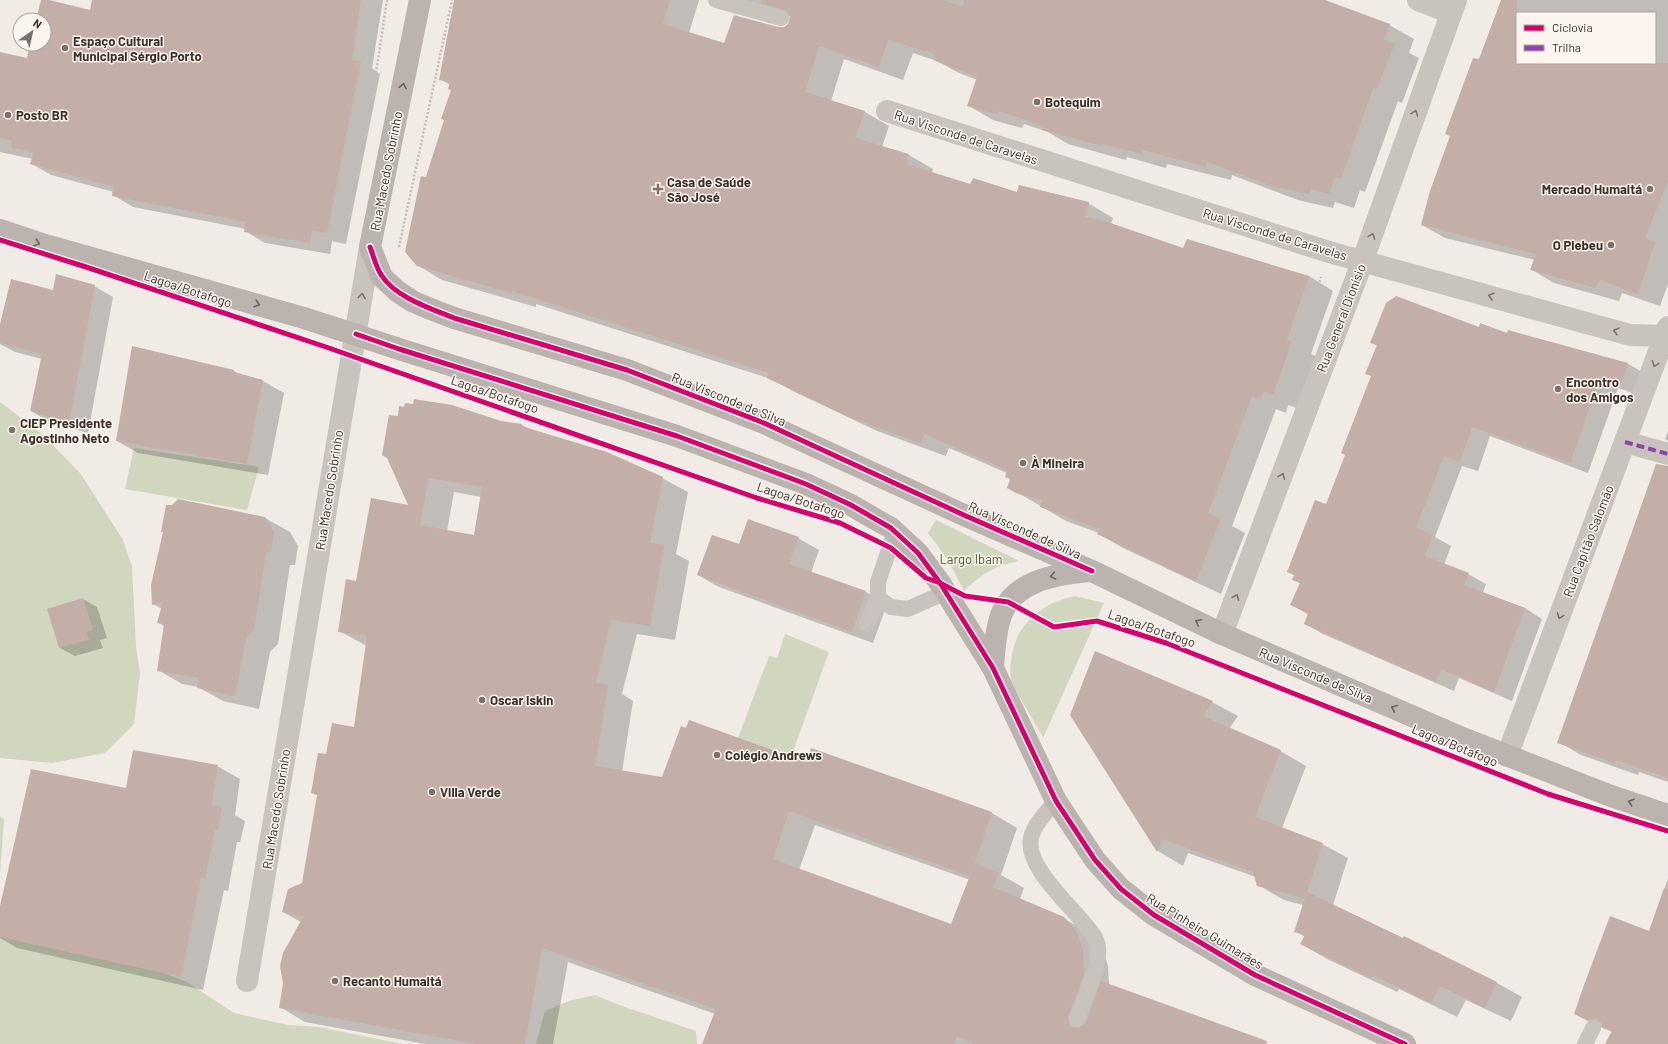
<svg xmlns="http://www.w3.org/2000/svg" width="1668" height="1044" viewBox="0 0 1668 1044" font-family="Barlow,sans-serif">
<rect width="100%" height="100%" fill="#f0ebe5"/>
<g fill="#d1d6bf">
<path d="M0 402 42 434 80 473 123 540 132 566 136 647 140 673 134 724 105 753 52 763 0 758Z"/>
<path d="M134 448 259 467 247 510 125 489Z"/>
<path d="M936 520 1019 561C996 565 981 574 964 591L948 560 928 533Z"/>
<path d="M1075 596 1104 603 1043 738C1034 720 1020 700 1012 682 1009 674 1011 663 1012 654 1019 621 1043 603 1075 596Z"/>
<path d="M785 634 829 652 791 757 738 738 769 656 777 658Z"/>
<path d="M0 816 4 820 0 874Z"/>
<path d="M0 931 158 971 187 982 234 1013 288 1025 319 1027 403 1044H0Z"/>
<path d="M595 995 619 1005 696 1031 697 1044H536L545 1011 569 1001Z"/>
</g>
<g fill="#0003" fill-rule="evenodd">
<path d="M42 0 91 12 93 0H383L372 68 380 74 346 244 332 241 330 254 265 243 245 231 246 229 133 207 113 195 114 192 51 175 32 164 33 159 0 152V53L27 59 31 44H44V20H37Z"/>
<path d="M455 0H699L689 33 725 44 779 28H784L791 21V17L734 0H1322L1389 25 1414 39 1409 53 1419 58 1402 103 1398 101 1365 192 1360 190 1354 208 1335 202 1333 208 1298 200 1232 175 1231 180 1167 164 1166 168 1127 157 1126 160 1068 144 1048 132 1024 124 1022 128 993 120 969 106 977 80 959 73 937 61 913 53 903 80 844 59 831 101 865 112 889 126 882 147 909 155 933 169 932 173 971 185 1088 203 1113 218 1111 224 1184 249 1309 276 1333 291 1311 354 1316 356 1297 408 1288 405 1286 413 1276 409 1232 526 1245 533 1221 594 1123 548 1099 534V533L1066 521 1008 487 1011 479 1007 473 949 448 946 456 877 431 793 391 774 380 536 304V307L442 280 417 265 426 178 445 120 452 90 450 85 440 79Z"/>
<path d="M1502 0H1668V284L1660 306 1622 293 1619 301 1554 283 1532 270 1535 260 1445 238 1422 225ZM1517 13H1655V63H1517Z"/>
<path d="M94 286 113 297 88 433 50 422 31 411 42 359 15 352 0 344V328L54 291Z"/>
<path d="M1479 329 1508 334 1509 331 1628 364 1646 374 1638 395 1618 388 1588 473 1490 436 1478 471 1462 466 1435 537 1451 546 1444 565 1468 574 1486 584 1483 593 1525 608 1542 619 1512 701 1459 678 1454 691 1323 634 1305 624 1309 615 1292 605 1301 584 1294 579 1327 505 1346 455 1372 376 1377 346 1371 342Z"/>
<path d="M234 371 241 375 263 381 284 393 268 475 138 453 117 441Z"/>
<path d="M501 422 522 425 531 430 662 478 688 492 676 554 689 561 675 640 637 634 622 694 633 701 622 772 663 779 807 763 812 750 992 813 1017 828 1001 875 1024 888 1020 899 1063 918 1089 933 1102 948 1108 966 1109 985 1269 1044H703L715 1014 568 962 553 1044H425L305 1022 280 1007 301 922 283 912 303 883 327 755 355 728 367 646 339 631 357 583 410 506 388 458ZM454 492 481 497 474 536 447 531ZM815 825 970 880 951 925 799 870Z"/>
<path d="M1668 431V441L1665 439Z"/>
<path d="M1668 467V782L1639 772 1638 775 1581 755 1559 742Z"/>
<path d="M265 518 290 532 298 546 295 565H290L278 644 270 652 259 709 223 701 198 687 182 684 158 670 165 627 158 622 162 609 153 604 164 533 162 532Z"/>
<path d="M798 538 819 550 811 573 866 592 887 604 873 643 719 587 698 575Z"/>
<path d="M83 599 97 607 107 638 100 640 103 648 75 656 60 648 48 609Z"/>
<path d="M1212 702 1238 716 1229 729 1280 751 1306 766 1282 828 1322 844 1348 858 1333 905 1497 983 1522 997 1511 1021 1466 1000 1457 1017 1399 989 1397 992 1327 959 1301 944 1305 937 1295 931 1303 905 1284 900 1258 885 1256 877 1188 853 1183 866 1158 851 1071 715Z"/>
<path d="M217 766 240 779 235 815 245 821 240 842H237L228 891 224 890 203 990 17 948 0 938V911L127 789Z"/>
<path d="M1668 878V1044H1607L1612 1032 1591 1023 1575 1014 1650 932Z"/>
</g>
<g fill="#c3afa7" fill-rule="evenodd">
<path d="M41 0H49L90 10 92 0H361L352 60 361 61 327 233 312 231 310 243 244 232 246 222 112 196 113 186 30 164 34 152 11 148 12 140 0 138V52L27 58 30 44H44V20H36Z"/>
<path d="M454 0H670L663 24 724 43 734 15 778 27H784L788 24 790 16 787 11 761 3 762 0H943L962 7 964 0H1325L1390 24 1384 40 1395 43 1377 89 1373 88 1341 179 1335 177 1329 194 1311 189 1309 194 1272 186 1208 162 1206 167 1143 150 1142 154 1102 144V146L1042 130 1044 126 999 111 998 115 967 106 977 77 933 60 935 54 888 40 879 67 819 46 805 92 865 111 855 138 909 154 906 164 970 184 973 178 1017 192 1019 185 1089 202 1085 217 1102 220 1183 248 1187 239 1309 276 1287 340 1292 341 1273 395 1264 392 1261 400 1252 396 1208 513 1221 518 1196 581 1097 534 1100 529 1040 507 1043 500 1018 494 1007 488 1010 479 1005 477 1007 470 924 434 921 443 851 418 767 378 769 373 512 291 511 293 417 266 405 252 421 176 426 177 444 120 441 119 451 90 448 89 450 82 439 80Z"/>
<path d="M1501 0H1517V63H1668V181L1645 238 1655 242 1638 294 1600 280 1596 288 1530 270 1536 254 1421 225 1430 191 1450 136 1445 134 1473 58 1479 59Z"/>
<path d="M56 274 95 285 69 423 30 411 42 354 0 343V324L11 279 53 290Z"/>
<path d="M1396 296 1479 327 1480 323 1507 333 1508 330 1628 363 1620 385 1600 378 1570 463 1472 427 1460 462 1444 456 1416 528 1433 535 1425 556 1469 573 1464 585 1525 608 1494 692 1441 669 1436 682 1304 624 1308 613 1290 605 1300 583 1292 580 1294 575 1287 572 1315 500 1326 504 1345 455 1341 453 1371 376 1365 374 1377 345 1370 343 1386 303Z"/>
<path d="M132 346 234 370V372L263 380 247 464 116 441Z"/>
<path d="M414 399 452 405 501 421 522 424 521 426 607 452 663 477 650 543 664 545 650 626 611 620 596 683 608 685 595 766 662 777 681 726 686 728 689 720 806 762 811 748 992 812 970 876 789 811 773 859 951 924 975 863 999 873 993 887 1064 917 1077 932 1083 951 1084 975 1068 1016 1069 1025 1073 1028H1079L1086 1023 1101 981 1267 1041 1266 1044H974L957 1036 954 1044H702L716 1009 542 948 525 1044H476L279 1008 283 983 280 966 283 953 303 917 282 912 288 889 302 883 317 795 311 793 318 753 326 754 332 723 354 727 367 636 338 632 346 579 356 581 371 498 408 505 387 458 382 455 389 415 398 416 399 406 404 407 405 403 413 404ZM429 478 482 487 474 535 420 525Z"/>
<path d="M1656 464 1668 466V778L1616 760 1615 763 1557 743Z"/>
<path d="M178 499 265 517 274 532 271 552H266L254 630 246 638 235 696 197 688 199 678 157 671 164 624 157 623 163 601 152 605 151 585 163 532H161L166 505H172Z"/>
<path d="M748 519 799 537 789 564 866 591 852 632 697 575 712 535 739 544Z"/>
<path d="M83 598 93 630 86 632 89 640 59 648 47 609Z"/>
<path d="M1095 651 1213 701 1203 716 1281 750 1255 817 1323 843 1307 892 1403 938 1404 936 1497 982 1485 1008 1440 986 1431 1003 1373 975 1371 978 1300 944 1305 935 1294 932 1305 898 1257 886 1253 872 1162 839 1157 852 1070 715Z"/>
<path d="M133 750 218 765 212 805 222 807 218 830H215L205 878H201L181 977 0 937V906L31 769 126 788Z"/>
<path d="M1664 888 1668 889V1044H1605L1612 1031 1602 1027 1601 1022 1597 1019H1592L1587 1020 1574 1014 1584 985 1610 916 1649 931Z"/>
</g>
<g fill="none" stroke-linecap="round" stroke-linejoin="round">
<g stroke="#c2bbb6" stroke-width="2.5" stroke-dasharray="2 2" stroke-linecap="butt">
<path d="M376 73 387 0"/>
<path d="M399 247 452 0"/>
<path d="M1294 362 1321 277"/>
</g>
<g stroke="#c9c3be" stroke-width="16">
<path d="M716 0 781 18"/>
<path d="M895 532 878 582V598L891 607 908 609 946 592"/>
<path d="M867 624 878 598"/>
<path d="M1056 801C1047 812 1034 824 1031 838 1025 865 1067 902 1082 921 1088 928 1097 937 1098 947 1100 966 1084 999 1077 1019"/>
<path d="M1585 1044 1593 1028"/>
</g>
<g stroke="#c9c3be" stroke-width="22">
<path d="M1418 0 1451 13"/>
<path d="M887 111 1329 252 1630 335 1668 336"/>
<path d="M1625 442 1668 454"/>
<path d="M1222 634 1363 260 1456 0"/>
<path d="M1507 756 1668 327"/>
<path d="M247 981 370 247"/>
</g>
<g stroke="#bab3ae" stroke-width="22">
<path d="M420 0 370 247 382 277 397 291 412 301 428 308 454 318 627 370 764 423 966 516 1092 571 1222 634 1465 739 1611 796 1668 815"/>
<path d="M0 230 42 244 304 318 399 349 677 436 806 484 851 505 868 515 891 528 918 553 940 583 993 668 1056 801 1095 860 1121 889 1154 915 1255 975 1405 1044"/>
<path d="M993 668C994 653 995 637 999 622 1009 581 1055 574 1090 571"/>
</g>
<path stroke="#8e44ad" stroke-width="4" stroke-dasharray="8 4" stroke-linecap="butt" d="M1625 442 1668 454"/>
<g stroke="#fbf5ee" stroke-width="8">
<g id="cycleway">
<path d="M0 240 83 266 326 347 757 498 840 523 891 548 926 578 940 583 965 596 1008 602 1054 627 1097 621 1166 643 1548 794 1668 831"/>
<path d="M370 247C374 257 376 268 382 276 395 297 432 309 454 318L627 370 764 423 966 516 1092 571"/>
<path d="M356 334 399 349 677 436 806 484 851 505 891 528 918 553 940 583 993 668 1056 801 1095 860 1121 889 1154 915 1255 975 1405 1044"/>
</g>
</g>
<use href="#cycleway" stroke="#d6006c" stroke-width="5"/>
</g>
<defs><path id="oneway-chevron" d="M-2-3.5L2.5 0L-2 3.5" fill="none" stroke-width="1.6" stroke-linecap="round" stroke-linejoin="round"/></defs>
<g stroke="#6e645f">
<use href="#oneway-chevron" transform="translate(403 86) rotate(-79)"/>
<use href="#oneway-chevron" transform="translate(37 243) rotate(18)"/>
<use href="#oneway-chevron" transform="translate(257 304) rotate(16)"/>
<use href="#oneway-chevron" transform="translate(1053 576) rotate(167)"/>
<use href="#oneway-chevron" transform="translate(1198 622) rotate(-154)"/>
<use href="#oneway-chevron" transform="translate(1394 708) rotate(-157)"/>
<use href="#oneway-chevron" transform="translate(1631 802) rotate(-162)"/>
</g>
<g stroke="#7b726d">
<use href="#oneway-chevron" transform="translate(1415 113) rotate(-70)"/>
<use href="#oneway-chevron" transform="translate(1372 236) rotate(-70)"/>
<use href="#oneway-chevron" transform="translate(362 296) rotate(-81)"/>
<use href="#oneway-chevron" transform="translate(1491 296) rotate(-164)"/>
<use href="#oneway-chevron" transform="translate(1616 331) rotate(-164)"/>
<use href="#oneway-chevron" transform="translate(1655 364) rotate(111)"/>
<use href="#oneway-chevron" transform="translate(1282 476) rotate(-69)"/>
<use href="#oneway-chevron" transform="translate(1236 597) rotate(-69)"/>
<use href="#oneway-chevron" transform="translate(1560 616) rotate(111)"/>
</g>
<g fill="#7a716c" stroke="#fbf5ee" stroke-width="1.5">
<circle cx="65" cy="48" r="4"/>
<circle cx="1037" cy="102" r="4"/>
<circle cx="8" cy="115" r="4"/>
<path d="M656 183h4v4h4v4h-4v4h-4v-4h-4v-4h4z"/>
<circle cx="1650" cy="189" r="4"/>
<circle cx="1611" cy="245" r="4"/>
<circle cx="1558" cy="389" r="4"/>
<circle cx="12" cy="430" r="4"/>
<circle cx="1023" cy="463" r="4"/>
<circle cx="482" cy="700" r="4"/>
<circle cx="717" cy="755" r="4"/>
<circle cx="432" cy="792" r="4"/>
<circle cx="335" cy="981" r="4"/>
</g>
<g text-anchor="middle" stroke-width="3" stroke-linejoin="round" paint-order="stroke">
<g font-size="13" font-weight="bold" fill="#3b302b" stroke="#fbf5ee" text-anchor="start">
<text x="73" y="46">Espaço Cultural<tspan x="73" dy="15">Municipal Sérgio Porto</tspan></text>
<text x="1045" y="107">Botequim</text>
<text x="16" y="120">Posto BR</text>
<text x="667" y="187">Casa de Saúde<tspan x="667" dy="15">São José</tspan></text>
<text x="1642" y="194" text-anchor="end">Mercado Humaitá</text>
<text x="1603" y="250" text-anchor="end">O Plebeu</text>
<text x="1566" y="387">Encontro<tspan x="1566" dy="15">dos Amigos</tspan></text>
<text x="20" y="428">CIEP Presidente<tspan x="20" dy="15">Agostinho Neto</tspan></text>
<text x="1031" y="468">À Mineira</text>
<text x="490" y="705">Oscar Iskin</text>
<text x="725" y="760">Colégio Andrews</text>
<text x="440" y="797">Villa Verde</text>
<text x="343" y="986">Recanto Humaitá</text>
</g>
<g font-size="13" fill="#3b302b" stroke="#fbf5ee">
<text transform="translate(966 137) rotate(18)" y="5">Rua Visconde de Caravelas</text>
<text transform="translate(386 171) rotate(-79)" y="5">Rua Macedo Sobrinho</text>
<text transform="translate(1275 234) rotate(17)" y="5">Rua Visconde de Caravelas</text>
<text transform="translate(188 289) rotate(18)" y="5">Lagoa/Botafogo</text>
<text transform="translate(1341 318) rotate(-69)" y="5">Rua General Dionísio</text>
<text transform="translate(495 394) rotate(19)" y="5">Lagoa/Botafogo</text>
<text transform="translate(729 399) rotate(22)" y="5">Rua Visconde de Silva</text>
<text transform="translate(329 490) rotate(-81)" y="5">Rua Macedo Sobrinho</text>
<text transform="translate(801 500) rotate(18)" y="5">Lagoa/Botafogo</text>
<text transform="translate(1025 530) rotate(24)" y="5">Rua Visconde de Silva</text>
<text transform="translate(1588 541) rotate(-69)" y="5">Rua Capitão Salomão</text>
<text transform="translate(1152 628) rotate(19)" y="5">Lagoa/Botafogo</text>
<text transform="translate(1316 675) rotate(23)" y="5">Rua Visconde de Silva</text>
<text transform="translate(1455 745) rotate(22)" y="5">Lagoa/Botafogo</text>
<text transform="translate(276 809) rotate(-81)" y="5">Rua Macedo Sobrinho</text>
<text transform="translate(1205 931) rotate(31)" y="5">Rua Pinheiro Guimarães</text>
</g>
<g font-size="13" fill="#4a5a2e" stroke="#fbf5ee">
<text x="971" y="564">Largo Ibam</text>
</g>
</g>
<rect x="1516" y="12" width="140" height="52" fill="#fbf5ee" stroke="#aea6a0"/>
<rect x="1524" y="25" width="20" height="6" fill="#d6006c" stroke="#aea6a0"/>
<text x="1552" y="32" font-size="12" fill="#3b302b">Ciclovia</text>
<rect x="1524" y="45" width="20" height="6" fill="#8e44ad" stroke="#aea6a0"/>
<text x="1552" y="52" font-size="12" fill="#3b302b">Trilha</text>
<g transform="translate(32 32) rotate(34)"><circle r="19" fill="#fbf5ee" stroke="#aea6a0"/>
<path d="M0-3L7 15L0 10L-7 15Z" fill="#7a716c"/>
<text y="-6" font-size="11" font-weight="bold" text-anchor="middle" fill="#3b302b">N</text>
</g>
</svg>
